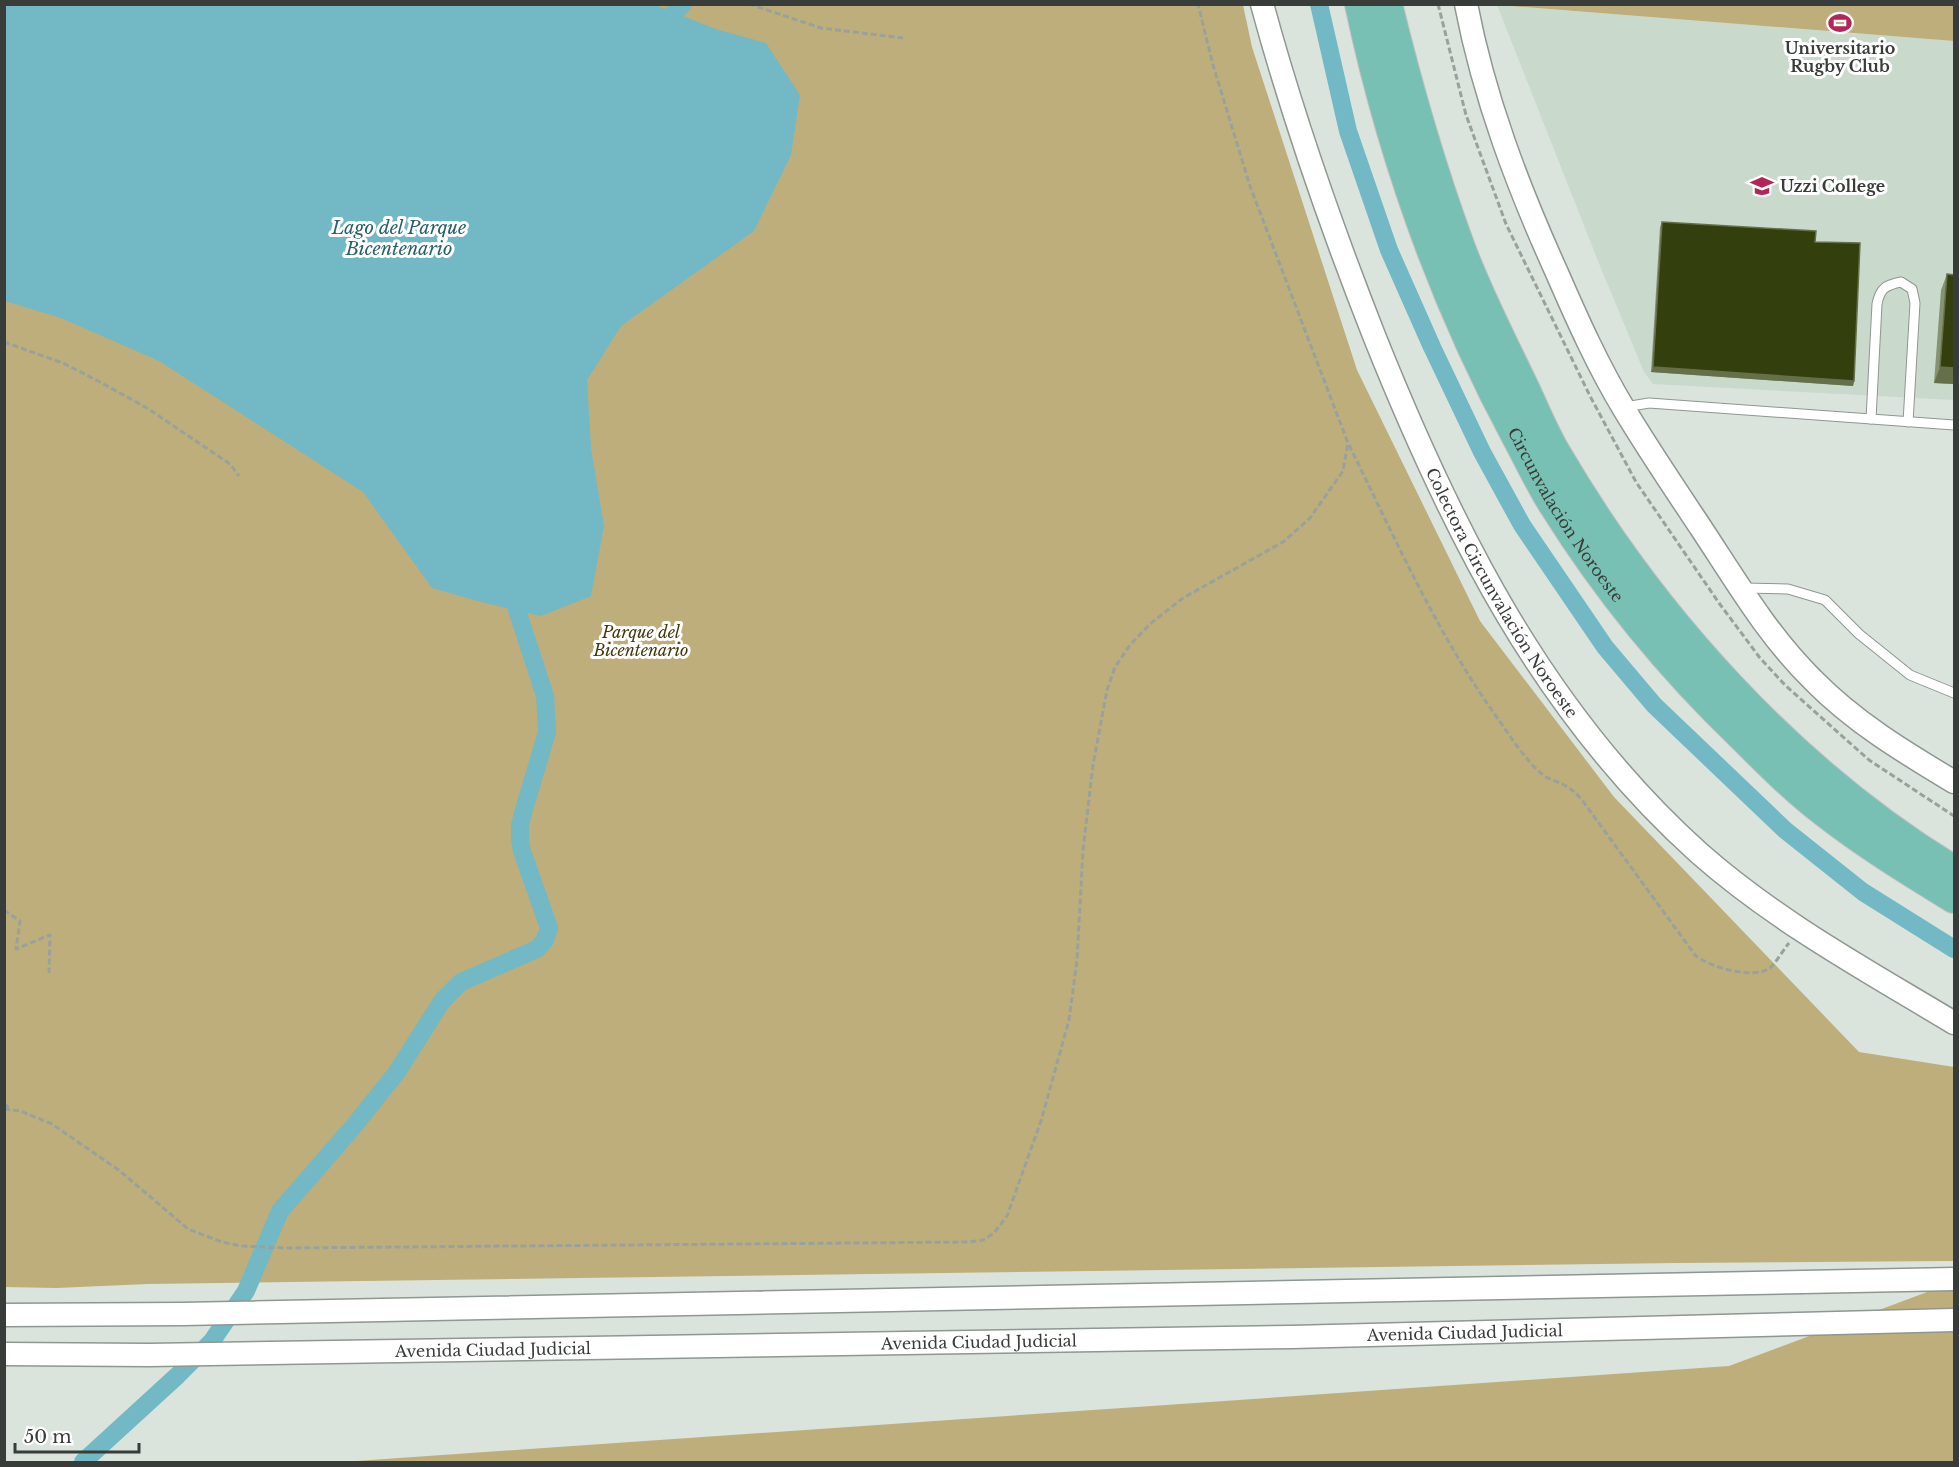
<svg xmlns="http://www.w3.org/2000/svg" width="1959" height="1467" viewBox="0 0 1959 1467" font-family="'Libre Baskerville',serif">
<rect width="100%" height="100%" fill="#dae4dc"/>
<path fill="#c9d9cc" d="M1497 5 1954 41V400L1653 384 1644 372 1600 266Z"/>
<g fill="#beae7b">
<path d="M5 5H1243L1252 47 1357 370 1480 621 1614 797 1859 1052 1954 1067V1261L1677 1263 148 1284 56 1288 5 1287Z"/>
<path d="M1498 5H1954V41Z"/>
<path d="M1954 1282V1462H342L1729 1366Z"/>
</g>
<path fill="#72b9c5" d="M4 5H655L716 29 766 43 800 95 791 155 754 231 621 326 587 380 591 448 604 526 591 596 541 616 485 603 432 588 363 492 159 361 61 318 5 301Z"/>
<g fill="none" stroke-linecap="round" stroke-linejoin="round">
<g stroke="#72b9c5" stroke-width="18">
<path d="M1319 4 1348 131 1389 250 1432 347 1482 452 1522 525 1605 647 1654 705 1785 830 1863 892 1954 949"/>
<path d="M658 29 683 4"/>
<path d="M83 1462 178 1375 212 1341 246 1291 280 1211 353 1127 397 1072 442 1001 461 982 537 949 545 940 549 928 522 851 520 840V825L523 813 547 732 545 696 517 610 514 588"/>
</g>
<g stroke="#8e9790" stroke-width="11">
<g id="service">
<path d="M1625 407 1649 403 1954 425"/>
<path d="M1871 419 1877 304C1880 289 1885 285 1901 282L1912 289 1915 303 1908 422"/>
<path d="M1743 588 1788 589 1825 600 1859 634 1910 675 1954 693"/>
</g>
</g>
<g stroke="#8e9790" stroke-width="25">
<g id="tertiary">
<path id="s1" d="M1262 4C1293 118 1332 229 1375 338 1452 530 1542 712 1699 853 1776 921 1866 970 1954 1023"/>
<path d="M1466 4C1484 98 1518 187 1557 273 1577 319 1598 366 1624 409 1648 449 1675 489 1701 528 1736 581 1768 636 1813 680 1854 722 1904 752 1954 782"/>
<path d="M4 1315 183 1314 1954 1279"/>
<path id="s2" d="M4 1354 149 1355 1292 1337 1954 1320"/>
</g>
</g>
<g stroke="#c0c1c0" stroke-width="32">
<g id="trunk">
<path id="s3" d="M1360 4C1392 155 1444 301 1517 437 1529 459 1540 483 1554 505 1607 590 1671 668 1743 737 1769 763 1796 790 1825 812 1866 844 1910 871 1954 898"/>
<path d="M1387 4C1407 86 1430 166 1459 245 1477 294 1501 340 1523 386 1534 409 1543 432 1556 454 1652 618 1791 772 1954 871"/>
</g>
</g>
<g stroke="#9aa19b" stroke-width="3" stroke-dasharray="6 3" stroke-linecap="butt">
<path d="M749 4 821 28 903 38"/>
<path d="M1438 4 1466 115 1506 224 1590 396 1636 482 1719 603 1760 658 1785 685 1869 760 1954 816"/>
<path d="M4 342 63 363 100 382 147 408 230 464 239 476"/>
<path d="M1349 445C1395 538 1437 634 1498 719 1507 731 1515 745 1525 756 1531 764 1539 773 1548 778 1564 785 1570 786 1582 800L1695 955C1709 967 1756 981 1771 967 1778 960 1783 950 1789 943"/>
<path d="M4 910 20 921 16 949 50 935 49 973"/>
<path d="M4 1104 11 1109"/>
<path d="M4 1109 20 1111 52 1124 120 1171 188 1229 222 1242 241 1246 286 1248 968 1242 983 1240 994 1233 1007 1216 1041 1121 1069 1020 1077 960 1083 850 1093 765 1107 690 1115 667 1130 645 1150 624 1183 598 1283 542 1310 518 1343 471 1348 443 1250 186 1213 65 1198 4"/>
</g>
<use href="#service" stroke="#fff" stroke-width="9"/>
<use href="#tertiary" stroke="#fff" stroke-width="22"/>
<use href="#trunk" stroke="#77c0b3" stroke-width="30"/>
</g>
<g fill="#869274">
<path d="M1662 222 1815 242 1854 381 1853 386 1651 372 1660 227Z"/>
<path d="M1947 274 1954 275V384L1934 383 1941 290Z"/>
</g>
<g fill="#65704a">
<path d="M1653 367 1854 381 1853 386 1651 372Z"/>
<path d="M1940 367 1954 368V384L1934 383Z"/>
</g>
<g fill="#333f0c" stroke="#65704a" stroke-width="1.5">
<path d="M1662 222 1816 231 1815 242 1860 243 1854 381 1653 367Z"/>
<path d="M1947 274 1954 275V368L1940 367Z"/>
</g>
<defs>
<g id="stadium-bare" transform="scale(1.8)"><path d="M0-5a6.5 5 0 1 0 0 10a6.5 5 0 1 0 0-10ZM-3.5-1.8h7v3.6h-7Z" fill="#b42456" stroke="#fff" stroke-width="2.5" paint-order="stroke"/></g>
<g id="school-bare" transform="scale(1.8)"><path d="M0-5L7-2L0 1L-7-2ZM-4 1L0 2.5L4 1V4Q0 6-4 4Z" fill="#b42456" stroke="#fff" stroke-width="2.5" paint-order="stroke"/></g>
</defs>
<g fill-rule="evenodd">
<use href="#stadium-bare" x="1840" y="23"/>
<use href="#school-bare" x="1762" y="186"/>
</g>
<g text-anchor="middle" stroke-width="6" stroke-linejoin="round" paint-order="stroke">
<g font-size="16" font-weight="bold" fill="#393d3a" stroke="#fff">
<text x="1840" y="54">Universitario<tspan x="1840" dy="18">Rugby Club</tspan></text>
<text x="1780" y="192" text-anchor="start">Uzzi College</text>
</g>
<g font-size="16" fill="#393d3a" stroke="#fff">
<text dy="6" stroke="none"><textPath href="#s3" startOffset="554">Circunvalación Noroeste</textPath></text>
<text dy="6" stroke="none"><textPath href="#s1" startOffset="638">Colectora Circunvalación Noroeste</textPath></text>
<text dy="6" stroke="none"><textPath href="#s2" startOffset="1461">Avenida Ciudad Judicial</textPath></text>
<text dy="6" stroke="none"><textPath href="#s2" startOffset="975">Avenida Ciudad Judicial</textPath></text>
<text dy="6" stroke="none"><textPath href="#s2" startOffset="489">Avenida Ciudad Judicial</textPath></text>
</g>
<g font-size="16" font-style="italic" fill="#44380c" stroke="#fff">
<text x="641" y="638">Parque del<tspan x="641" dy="18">Bicentenario</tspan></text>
</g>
<g font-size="18" font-style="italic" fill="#26616a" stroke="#fff">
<text x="399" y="234">Lago del Parque<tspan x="399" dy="21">Bicentenario</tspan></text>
</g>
</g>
<rect width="1959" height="1467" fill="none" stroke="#393d3a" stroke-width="12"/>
<path d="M15 1443v9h124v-9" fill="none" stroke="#393d3a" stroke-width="3"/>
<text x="24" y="1443" font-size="18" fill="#393d3a" stroke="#ffffff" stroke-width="4.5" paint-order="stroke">50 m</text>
</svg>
